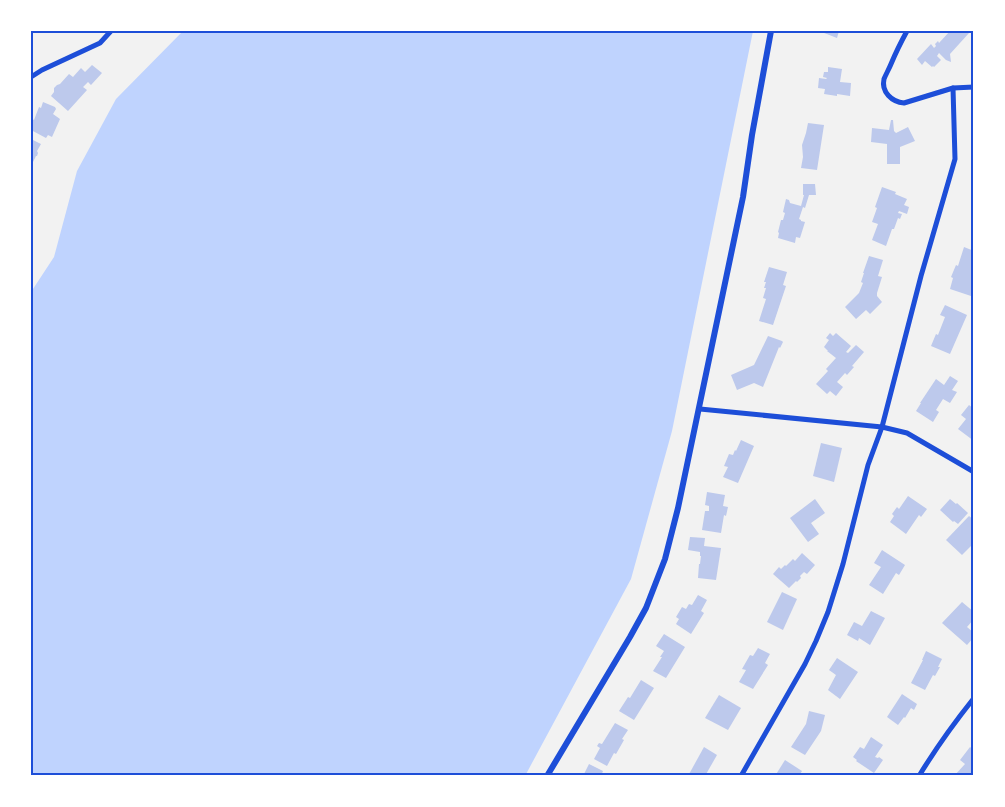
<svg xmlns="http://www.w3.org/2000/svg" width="1005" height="807" viewBox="0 0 1005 807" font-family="'Times New Roman',serif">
<rect width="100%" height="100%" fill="#f2f2f2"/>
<path fill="#bfd3fe" d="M183 31H753L672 431 631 579 525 776H31V292L54 257 77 171 116 99Z"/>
<g fill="#bdc9ec">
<path d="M819 31H839L837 38Z"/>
<path d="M950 31H967L969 33 950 54 951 62 946 60 939 53 937 56 941 60 934 67 933 66 932 67 925 61 922 65 917 59 931 44 934 48 936 46 935 44 938 41 939 43Z"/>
<path d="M92 65 102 73 91 85 88 82 83 87 87 90 68 111 51 96 54 92V88L57 85 60 84 69 74 73 77 81 68 85 72Z"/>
<path d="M828 67 842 69 840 82 851 83 850 96 837 94V96L824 94 825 89 818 88 819 78 826 79 827 78 823 77 824 72H828Z"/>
<path d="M43 102 55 107 56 109 53 114 60 119 52 137 48 135 46 138 31 130V118L34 120 39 107 41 108Z"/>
<path d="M891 120H893L894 131 896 133 908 127 915 141 900 147V164H887V144L871 142 872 128 889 130Z"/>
<path d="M808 123 824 125 817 170 801 168 803 157 802 145 806 133Z"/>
<path d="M31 139 41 144 37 151 38 153 37 156H36L31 166Z"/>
<path d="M803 184H815L816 195H809L805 208 803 207 799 219 801 220V221L805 222 800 238 796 237 795 243 778 238 779 233 778 232 781 220H783L785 213 783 212 786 199 789 200 790 203 801 206 804 195H803Z"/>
<path d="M882 187 896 192 895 194 907 199 904 205 909 207 907 214 899 211 898 213 902 214 900 219 898 218 894 229H892L886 246 872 240 878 224 872 222 877 208 875 207Z"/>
<path d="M964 247 974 251V259L972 263 974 264V267L972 274 974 275V290H973L971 296 950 289 953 278 951 277 956 265 958 266Z"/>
<path d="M869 256 883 260 878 276 882 277 877 293V296L882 302 870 314 866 310 856 319 845 307 859 293 863 283 861 282 864 273H863Z"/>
<path d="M769 267 787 272 783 285 786 286 773 325 759 321 766 299 763 298 766 288H764L766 282H764Z"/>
<path d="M945 305 967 315 950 354 931 346 936 334 938 335 945 317 940 315Z"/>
<path d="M830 333 833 336 836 333 851 346 846 352 848 353 856 345 864 352 852 366 854 367 847 375 845 373 837 382 843 387 836 396 830 391 827 394 816 384 828 371 826 369 836 358 827 351H828L824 347 829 340 826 338Z"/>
<path d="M768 336 782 341 783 342 780 348 779 347 763 387 754 383 737 390 731 375 754 365Z"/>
<path d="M950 376 958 381 952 390 957 392 950 403 943 399 936 410 939 412 933 422 916 411 921 403H920L936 379 944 385Z"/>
<path d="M969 405 974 409V441L958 429 966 419 961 415Z"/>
<path d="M741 440 754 446 738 483 723 477 728 467 724 466 729 454 733 455 735 450 736 451Z"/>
<path d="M821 443 842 448 834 482 813 476Z"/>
<path d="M707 492 725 495 723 506 728 507 726 516 724 515 721 533 702 530 705 511H709V506L705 505Z"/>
<path d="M908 496 927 509 921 517 919 515 906 534 890 522 894 516 892 514 897 507 899 509Z"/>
<path d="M815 499 825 513 811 523 819 534 808 542 790 518Z"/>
<path d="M950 499 956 504 957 503 968 513 958 524 954 521 953 522 940 510Z"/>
<path d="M969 516 974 520V543L962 555 946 540Z"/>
<path d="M690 537 705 538 704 546 721 548 716 580 698 578 699 564H700L701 556H700V552L688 550Z"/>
<path d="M882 550 905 565 899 575 896 573 883 594 869 585 881 567 874 563Z"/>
<path d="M802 553 815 565 807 574 804 572 800 576 801 578 797 582 796 581 789 588 773 574 779 567 781 569 785 565 786 566 793 559 795 561Z"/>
<path d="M782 592 797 599 783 630 767 622Z"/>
<path d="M698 595 707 600 701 611 704 613 691 634 676 624 679 619 676 617 682 607 686 609 689 604 692 605Z"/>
<path d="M962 602 974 612V619L967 627 974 633V637L967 645 942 623Z"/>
<path d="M871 611 885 618 870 645 859 638 858 641 847 635 854 622 862 626Z"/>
<path d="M664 634 685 647 666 678 653 671 662 657H660L664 651 656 646Z"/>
<path d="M758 648 770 654 765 663 768 665 753 689 739 682 746 670 742 669 750 655 753 656Z"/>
<path d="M926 651 942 659 938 667H940L935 676 933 675 925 690 911 683 923 660H922Z"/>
<path d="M837 658 858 672 840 699 828 690 836 675 829 670Z"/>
<path d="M641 680 654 688 634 720 619 711 628 697 630 698Z"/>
<path d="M902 694 917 704 914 710 911 708 905 718 904 717 898 725 887 717Z"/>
<path d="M719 695 741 708 728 730 705 718Z"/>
<path d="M809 711 825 715 821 731 805 755 791 747 806 724Z"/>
<path d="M615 723 628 730 622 739 624 740 616 754 614 753 607 766 594 759 600 748 597 746 599 743 602 744Z"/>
<path d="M871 737 883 745 875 757 878 758 879 757 883 760 874 773 856 761 857 760 853 757 860 747 864 749Z"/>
<path d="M704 747 717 755 705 776H688Z"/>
<path d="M970 747 974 750V776H954L965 764 960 760Z"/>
<path d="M785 760 802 771 799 776H775Z"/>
<path d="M589 764 603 771 601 776H583Z"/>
</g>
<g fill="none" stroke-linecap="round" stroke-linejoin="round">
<g stroke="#1d4ed8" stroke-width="5">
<path d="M907 31C901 42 896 52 891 64 889 69 886 74 884 79 881 92 892 102 904 103L953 88 974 87"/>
<path d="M31 77 42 70 100 43 111 31"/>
<path d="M700 409 882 427 907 433 974 472"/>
<path d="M741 776 805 664 816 641 828 612 843 564 868 465 882 427 921 276 955 159 953 88"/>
<path d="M919 776C936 748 954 723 974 698"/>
</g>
<path stroke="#1d4ed8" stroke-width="6" d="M547 776 630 637 646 608 665 559 678 508 743 197 752 135 771 31"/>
</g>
<rect width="1005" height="807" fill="none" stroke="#ffffff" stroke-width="65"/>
<rect x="32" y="32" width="940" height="742" fill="none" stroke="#1d4ed8" stroke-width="2"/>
</svg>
